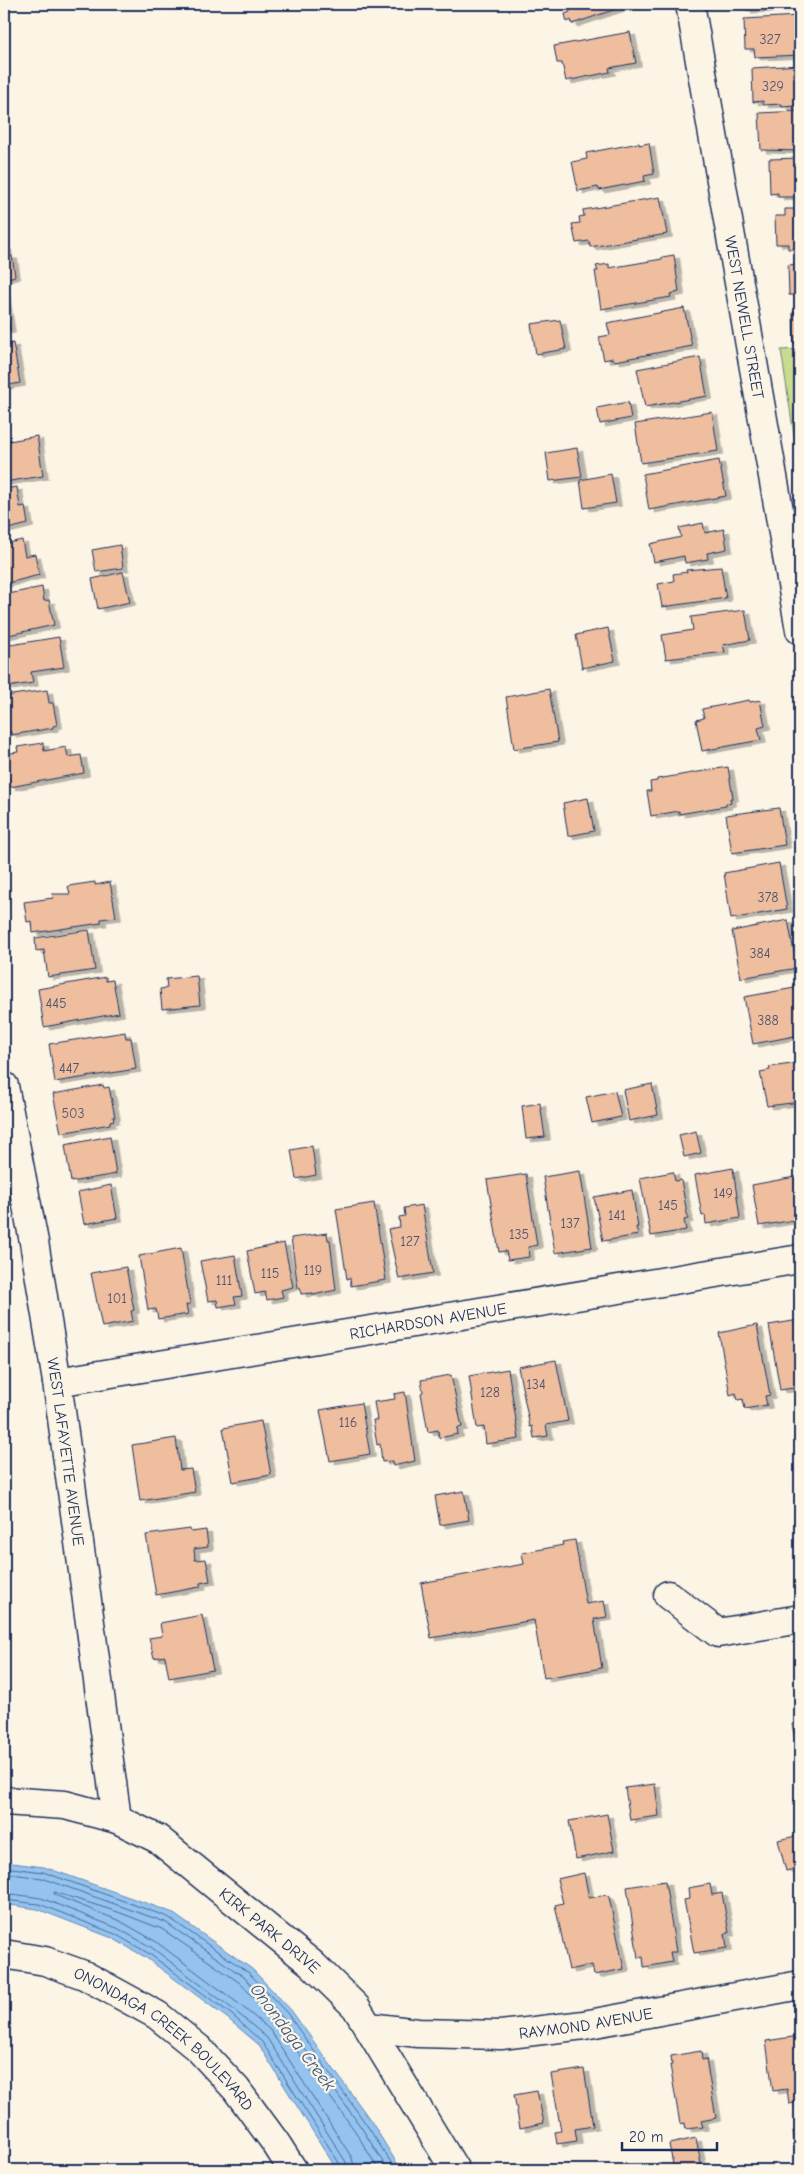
<svg xmlns="http://www.w3.org/2000/svg" width="804" height="2174" viewBox="0 0 804 2174" font-family="'Comic Neue',sans-serif">
<defs>
<filter id="shadow"><feDropShadow dx="5.5" dy="3" stdDeviation="0" flood-color="#0004"/></filter>
</defs>
<rect width="100%" height="100%" fill="#fcf5e5"/>
<filter id="ink" filterUnits="userSpaceOnUse"><feTurbulence type="fractalNoise" baseFrequency=".02" numOctaves="2"/><feDisplacementMap in="SourceGraphic" scale="10" xChannelSelector="R" yChannelSelector="G"/><feConvolveMatrix kernelMatrix="1 2 1 2 8 2 1 2 1" color-interpolation-filters="sRGB"/></filter>
<g filter="url(#ink)">
<path fill="#c8db90" stroke="#728577" d="M800 349V475L781 350Z"/>
<path fill="#94c3ef" stroke="#6488b5" d="M4 1862 44 1867 171 1912 252 1969 291 2010 371 2121 401 2170H337L258 2044 227 2018 145 1957 112 1938 37 1909 4 1904Z"/>
<g fill="none" stroke-linecap="round" stroke-linejoin="round">
<g stroke="#4b6a98" stroke-width="1">
<path d="M4 1867 43 1872 168 1917 249 1973 287 2013 366 2124 396 2170"/>
<path d="M4 1873 42 1878 165 1922 244 1977 282 2017 361 2127 388 2170"/>
<path d="M4 1893 41 1898 117 1928 151 1947 234 2010 267 2038 346 2162 348 2170"/>
<path d="M4 1900 39 1904 115 1934 148 1953 231 2014 262 2042 341 2166V2170"/>
<path d="M355 2170 352 2158 270 2030 239 2004 155 1941 120 1921 55 1895 54 1892 118 1912 162 1929 240 1983 276 2022 355 2131 379 2170"/>
</g>
</g>
<g fill="#eebe9e" stroke="#1b2f5e" filter="url(#shadow)">
<path d="M567 4H631L572 24 571 20 567 22 565 14 570 12Z"/>
<path d="M736 4H792V8L746 10 745 6 736 7Z"/>
<path d="M799 16 800 55 755 57 754 49H745L744 19Z"/>
<path d="M630 32 636 63 609 68 610 72 566 81 562 63H557L554 46Z"/>
<path d="M800 65V103L795 104V106L782 107V104L763 105V101L753 102 752 68Z"/>
<path d="M800 111V151L761 150 759 113Z"/>
<path d="M639 143V145L649 143 654 174 644 176 645 181 599 190 598 187 578 191 572 162 587 159 586 153Z"/>
<path d="M800 158V197H778V193L770 194 769 159Z"/>
<path d="M660 197 667 234 590 247 589 241 576 243 572 224 580 223 579 217 584 216 583 210Z"/>
<path d="M785 209H800V252L794 253V249H788V244H776L775 216H785Z"/>
<path d="M4 247H6L7 256H12L15 276 4 279Z"/>
<path d="M674 255 679 292 670 294 671 297 601 309 595 271H598L596 266 609 264V268L662 259V257Z"/>
<path d="M799 261H800V303H796V295H789L788 265 799 264Z"/>
<path d="M4 292 10 330 4 331Z"/>
<path d="M684 308 692 346 615 361 613 358 604 360 599 337 610 335 607 323Z"/>
<path d="M793 312H800V345H794Z"/>
<path d="M560 320 566 349 536 354 531 324Z"/>
<path d="M13 343 20 383 4 386V345Z"/>
<path d="M700 357 707 396 645 407 637 369Z"/>
<path d="M628 402 631 418 600 424 597 408Z"/>
<path d="M712 412 718 451 641 463 635 424Z"/>
<path d="M37 436 43 476 4 482V442Z"/>
<path d="M577 448 582 477 550 481 546 453Z"/>
<path d="M719 460 726 496 649 510 643 474Z"/>
<path d="M611 474 616 503 584 508 580 480Z"/>
<path d="M17 487 20 507 25 506 28 524 4 530V489Z"/>
<path d="M703 523 705 533 724 529 727 549 707 553 708 559 685 563 684 556 654 562 650 544 681 537 679 528Z"/>
<path d="M22 540 25 556 35 554 39 575 4 584V544Z"/>
<path d="M120 545 123 568 96 572 92 550Z"/>
<path d="M721 567 726 598 662 607 658 584 674 581 673 574 687 572 686 570Z"/>
<path d="M123 572 130 602 98 609 92 579Z"/>
<path d="M42 587 44 601 49 600 54 625 4 636V595Z"/>
<path d="M745 610 750 640 723 645 725 652 666 659 662 635 693 630 691 617Z"/>
<path d="M608 628 615 661 582 668 576 635Z"/>
<path d="M59 637 64 667 31 672 33 683 7 687V685L4 686V646Z"/>
<path d="M549 689 558 742 514 749 506 697Z"/>
<path d="M47 690 49 703H53L57 725 53 726V728L11 735V732L4 733 5 696Z"/>
<path d="M749 700 750 702 760 700 765 726 758 728 761 740 702 751 696 720 704 718 702 709Z"/>
<path d="M43 743 44 751 66 747 68 757 81 755 84 773 10 787 9 778 4 779V754L18 752 17 747Z"/>
<path d="M728 767 733 798H730L731 803 726 804V806L679 814V811L651 816 647 791H651L650 782 657 781V779Z"/>
<path d="M588 798 594 831 568 836 563 803Z"/>
<path d="M779 808 785 845 732 853 726 815Z"/>
<path d="M779 863 787 909 731 919 724 873Z"/>
<path d="M95 882V885L110 882 116 917 101 919V923L33 933 32 921 27 922 24 902 53 898 52 894H70L68 886Z"/>
<path d="M788 920 797 968 741 978 732 931Z"/>
<path d="M89 930 95 970 48 977 44 950 36 951 35 938Z"/>
<path d="M197 976 200 1005 162 1009 160 989 167 988 166 979Z"/>
<path d="M106 977V981L113 980 119 1013 44 1027 38 989Z"/>
<path d="M800 987V1035L753 1044 744 997Z"/>
<path d="M125 1032 126 1038H131L136 1069 55 1082 49 1044Z"/>
<path d="M800 1063V1102L767 1106 760 1072 770 1070 769 1067Z"/>
<path d="M652 1084 658 1115 629 1121 623 1090Z"/>
<path d="M103 1085 104 1088 109 1087 115 1117H113L114 1120 110 1121V1124L61 1133 53 1094Z"/>
<path d="M615 1091 621 1117 592 1123 586 1097Z"/>
<path d="M540 1103 545 1137 526 1139 522 1106Z"/>
<path d="M696 1131 701 1153 684 1157 679 1135Z"/>
<path d="M110 1136 116 1174 71 1182 65 1145Z"/>
<path d="M312 1146 316 1175 296 1179 291 1150Z"/>
<path d="M733 1168 740 1218 706 1224 705 1215 702 1216 695 1175Z"/>
<path d="M580 1171 592 1247 555 1253 543 1177Z"/>
<path d="M673 1172 675 1181 681 1180 688 1219 684 1220 686 1230 651 1236 640 1178Z"/>
<path d="M526 1174 537 1245 528 1247 529 1257 508 1260 506 1251 499 1252 487 1180Z"/>
<path d="M800 1176V1219L759 1226 752 1185Z"/>
<path d="M111 1185 117 1218 84 1224 78 1192Z"/>
<path d="M632 1190 638 1227H636L638 1235 603 1241 594 1197Z"/>
<path d="M374 1203 386 1280 351 1286 350 1278 347 1279 336 1209Z"/>
<path d="M422 1205 433 1273 399 1279 388 1229 400 1227 399 1217 405 1216 404 1208Z"/>
<path d="M327 1233 328 1240H330L336 1290 313 1295V1293L301 1294 300 1287 298 1288 291 1238Z"/>
<path d="M284 1243 293 1287 281 1290 283 1297 267 1300 265 1292 255 1294 247 1251Z"/>
<path d="M181 1248 190 1304 186 1305 188 1314 158 1319 156 1309 148 1310 139 1256Z"/>
<path d="M235 1255 242 1296 234 1297 236 1304 218 1307 217 1300 208 1301 200 1261Z"/>
<path d="M126 1267 134 1310 131 1311 133 1321 102 1327 91 1273Z"/>
<path d="M799 1320 800 1404H797L793 1388 780 1390 769 1325Z"/>
<path d="M757 1325 770 1395 765 1396 767 1405 745 1409 743 1399 738 1400 736 1393 730 1395 719 1333Z"/>
<path d="M556 1360 568 1421 546 1425 548 1436 534 1438 532 1426 530 1427 518 1367Z"/>
<path d="M508 1369 519 1439 486 1444 484 1427 477 1428 469 1376Z"/>
<path d="M451 1375 462 1427 457 1428 458 1434 439 1438 438 1430 428 1432 421 1393 423 1392 421 1380Z"/>
<path d="M405 1392 415 1461 393 1466 392 1461 382 1462 380 1444 377 1445 373 1420H377L374 1402 395 1399 394 1394Z"/>
<path d="M361 1403 370 1454 330 1461 320 1410Z"/>
<path d="M261 1421 271 1475 233 1482 223 1428Z"/>
<path d="M176 1438 180 1470 191 1469 195 1492 140 1501 132 1445Z"/>
<path d="M464 1491 469 1520 440 1525 435 1496Z"/>
<path d="M190 1529 191 1532 206 1530 208 1547 194 1549 195 1560 206 1559 210 1581 200 1583V1587L156 1595 146 1535Z"/>
<path d="M575 1540 586 1604 604 1601 607 1617 594 1619 602 1668 544 1678 534 1620 431 1638 421 1583 524 1564 522 1553 563 1545 562 1542Z"/>
<path d="M202 1615 213 1670 169 1678 165 1656 154 1658 149 1638 162 1636 160 1623Z"/>
<path d="M800 1722V1750H797L792 1724Z"/>
<path d="M655 1784 659 1816 630 1820 625 1788Z"/>
<path d="M607 1814 614 1851 576 1859 569 1821Z"/>
<path d="M800 1835V1868L786 1871 778 1840Z"/>
<path d="M584 1873 589 1898 606 1895 609 1897 624 1969 594 1975 592 1965 569 1970 555 1905 563 1903 557 1879Z"/>
<path d="M665 1881 676 1952H670L672 1962 644 1967 643 1957 638 1958 627 1887Z"/>
<path d="M710 1884 712 1895 722 1893 729 1933H725L727 1948 694 1953 684 1900 689 1899 688 1888Z"/>
<path d="M799 2036 800 2102 789 2104 787 2089 773 2091 766 2041Z"/>
<path d="M701 2051 702 2060 706 2059 716 2118 701 2121 703 2127 686 2129 685 2123 680 2124 670 2065H672L671 2056Z"/>
<path d="M584 2069 593 2126 575 2129 577 2141 557 2144 555 2132 561 2131 551 2074Z"/>
<path d="M537 2091 544 2123 520 2128 514 2095Z"/>
<path d="M800 2130V2161L796 2162 793 2131Z"/>
<path d="M696 2138 702 2169 674 2170 669 2144Z"/>
</g>
<g fill="none" stroke-linecap="round" stroke-linejoin="round">
<g stroke="#1b2f5e" stroke-width="31">
<g id="street">
<path id="s1" d="M690 4 800 630"/>
<path id="s2" d="M4 1086 34 1242 57 1382 117 1819"/>
<path id="s3" d="M57 1382 800 1259"/>
<path d="M668 1595 718 1633 800 1619"/>
<path id="s4" d="M4 1801 65 1805 117 1819 158 1839 312 1964 356 2007 455 2170"/>
<path id="s5" d="M4 1954 45 1961 84 1975 157 2015 199 2049 236 2089 275 2142 293 2170"/>
<path id="s6" d="M369 2027 418 2033 501 2035 584 2025 800 1985"/>
</g>
</g>
<use href="#street" stroke="#fcf5e5" stroke-width="28"/>
</g>
</g>
<g text-anchor="middle" stroke-width="4.5" stroke-linejoin="round" paint-order="stroke">
<g font-size="14" fill="#50536e">
<text x="770" y="44">327</text>
<text x="773" y="91">329</text>
<text x="768" y="902">378</text>
<text x="760" y="958">384</text>
<text x="56" y="1008">445</text>
<text x="768" y="1025">388</text>
<text x="69" y="1073">447</text>
<text x="73" y="1118">503</text>
<text x="723" y="1198">149</text>
<text x="668" y="1210">145</text>
<text x="617" y="1220">141</text>
<text x="570" y="1228">137</text>
<text x="519" y="1239">135</text>
<text x="410" y="1246">127</text>
<text x="313" y="1275">119</text>
<text x="270" y="1278">115</text>
<text x="224" y="1285">111</text>
<text x="117" y="1303">101</text>
<text x="536" y="1389">134</text>
<text x="490" y="1397">128</text>
<text x="348" y="1427">116</text>
</g>
<g font-size="16" fill="#1b2f5e" stroke="#fcf5e5">
<text dy="6" stroke="none"><textPath href="#s1" startOffset="318">WEST NEWELL STREET</textPath></text>
<text dy="6" stroke="none"><textPath href="#s3" startOffset="376">RICHARDSON AVENUE</textPath></text>
<text dy="6" stroke="none"><textPath href="#s2" startOffset="371">WEST LAFAYETTE AVENUE</textPath></text>
<text dy="6" stroke="none"><textPath href="#s4" startOffset="305">KIRK PARK DRIVE</textPath></text>
<text dy="6" stroke="none"><textPath href="#s6" startOffset="218">RAYMOND AVENUE</textPath></text>
<text dy="6" stroke="none"><textPath href="#s5" startOffset="186">ONONDAGA CREEK BOULEVARD</textPath></text>
</g>
<g font-size="18" font-style="italic" fill="#395482" stroke="#fcf5e5">
<text transform="translate(293 2037) rotate(53)" y="6">Onondaga Creek</text>
</g>
</g>
<rect width="804" height="2174" fill="none" stroke="#fcf5e5" stroke-width="20"/>
<rect x="10" y="10" width="784" height="2154" fill="none" stroke="#1b2f5e" stroke-width="2" filter="url(#ink)"/>
<path d="M622 2142v8h95v-8" fill="none" stroke="#1b2f5e" stroke-width="2.5"/>
<text x="629" y="2142" font-size="15" fill="#1b2f5e" stroke="#fcf5e5" stroke-width="4" paint-order="stroke">20 m</text>
</svg>
